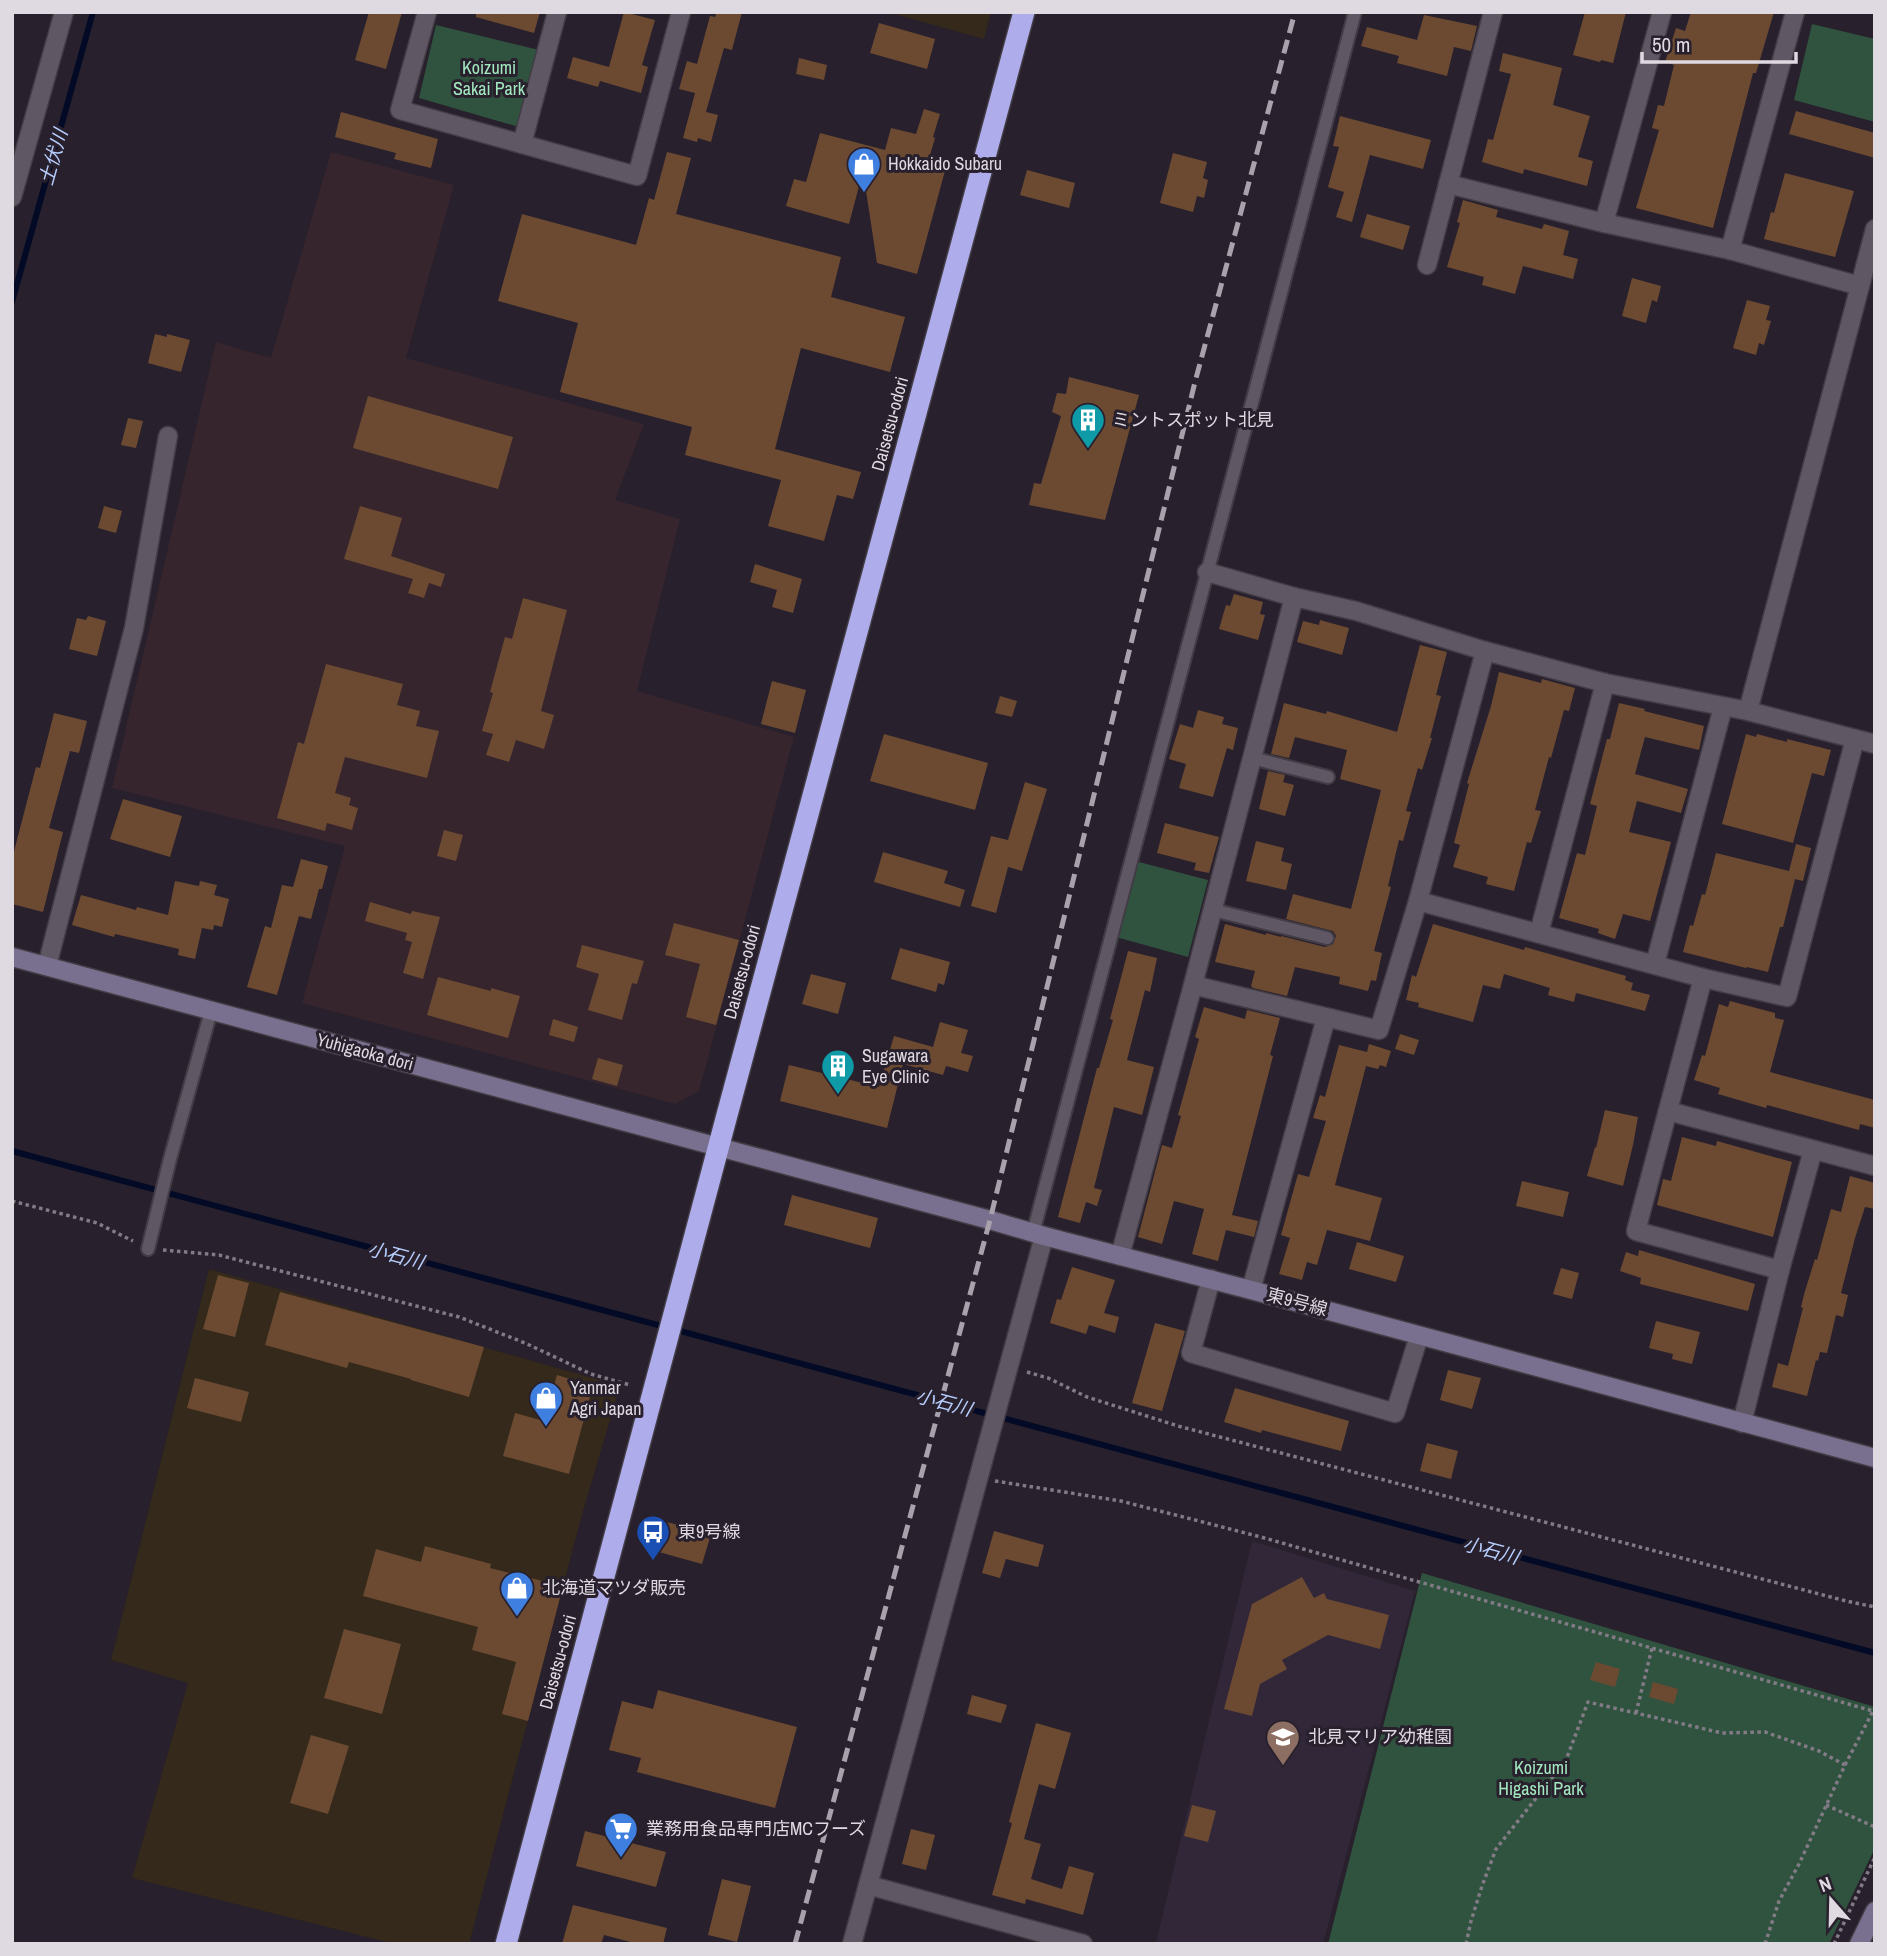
<svg xmlns="http://www.w3.org/2000/svg" width="1887" height="1956" viewBox="0 0 1887 1956" font-family="'Archivo Narrow','Noto Sans JP',sans-serif">
<rect width="100%" height="100%" fill="#28202c"/>
<g fill="#34291a">
<path d="M887 12H991L984 39Z"/>
<path d="M209 1269 620 1386 581 1518 469 1944H395L132 1878 188 1683 111 1660Z"/>
</g>
<path fill="#36252d" d="M331 152 454 185 406 358 644 424 615 500 680 519 637 691 794 737 699 1091 675 1104 302 1003 345 846 112 788 216 342 271 358Z"/>
<path fill="#322739" d="M1252 1541 1415 1591 1323 1944 1156 1943Z"/>
<g fill="#2f533f">
<path d="M1812 24 1875 39V122L1794 100Z"/>
<path d="M436 25 539 50 519 127 419 98Z"/>
<path d="M1135 861 1208 880 1188 957 1116 937Z"/>
<path d="M1422 1573 1875 1707V1848L1829 1944H1328Z"/>
</g>
<g fill="none" stroke-linecap="round" stroke-linejoin="round">
<g stroke="#020a26" stroke-width="6">
<path d="M12 302 93 12"/>
<path d="M12 1151 1875 1653"/>
</g>
</g>
<g fill="#6c4a32">
<path d="M369 12H402L386 69 355 60Z"/>
<path d="M476 12H540L534 33 476 17Z"/>
<path d="M624 12 655 20 642 65 648 67 641 93 600 81 598 87 567 78 573 57 609 67Z"/>
<path d="M717 12H742L732 50 724 48 706 112 718 115 711 142 698 138 697 142 683 138 695 93 679 89 687 61 697 64 710 16 715 17Z"/>
<path d="M1585 12H1626L1613 63 1601 60 1600 62 1573 55Z"/>
<path d="M1691 12H1774L1756 73H1753L1713 228 1636 208 1659 130 1652 128 1658 105 1664 106 1674 65 1665 62 1676 28 1685 31Z"/>
<path d="M1424 15 1477 26 1471 51 1454 47 1447 76 1397 63 1399 56 1361 46 1367 27 1417 40Z"/>
<path d="M879 23 935 39 927 69 870 53Z"/>
<path d="M1503 53 1562 68 1553 105 1590 116 1578 157 1593 161 1587 186 1524 169 1523 174 1482 162 1488 139 1493 140 1511 74 1499 71Z"/>
<path d="M799 58 827 65 824 80 796 74Z"/>
<path d="M924 109 940 114 933 137 935 138 928 162 946 167 917 274 877 263 863 171 849 224 786 206 794 179 806 182 820 133 885 150 891 128 916 134Z"/>
<path d="M1796 111 1875 133V158L1789 134Z"/>
<path d="M341 112 438 139 431 168 394 159 396 153 335 137Z"/>
<path d="M1340 116 1431 140 1423 169 1370 155 1352 222 1336 217 1344 192 1328 187 1339 147 1333 146Z"/>
<path d="M667 152 691 158 676 214 841 257 831 297 905 317 890 372 801 348 775 449 861 472 853 499 837 495 824 541 768 526 781 480 685 455 692 427 560 392 578 323 498 301 522 214 636 245 649 198 654 200Z"/>
<path d="M1173 153 1207 162 1203 178 1208 180 1204 198 1197 196 1193 212 1160 203Z"/>
<path d="M1027 170 1075 183 1069 208 1020 195Z"/>
<path d="M1785 173 1854 191 1835 257 1764 239 1771 212 1774 213Z"/>
<path d="M1463 200 1498 210 1496 217 1542 229 1544 224 1569 231 1563 255 1578 259 1573 279 1523 266 1515 294 1482 285 1484 277 1447 267 1460 223 1457 222Z"/>
<path d="M1367 214 1410 226 1403 250 1360 237Z"/>
<path d="M1632 278 1661 286 1657 302 1652 300 1646 323 1622 316Z"/>
<path d="M1747 300 1770 306 1766 320 1771 321 1764 345 1759 343 1756 355 1733 348Z"/>
<path d="M155 334 167 337V334L190 340 181 372 148 363Z"/>
<path d="M1069 377 1139 395 1105 520 1029 505 1034 483 1041 484 1061 416 1052 412 1057 393 1066 394Z"/>
<path d="M368 396 513 437 498 489 353 448Z"/>
<path d="M128 418 143 421 136 448 121 445Z"/>
<path d="M104 506 122 511 116 533 98 528Z"/>
<path d="M360 506 402 518 391 556 445 574 441 587 429 583 424 598 408 593 413 579 344 559Z"/>
<path d="M755 564 802 579 793 613 772 607 777 590 750 582Z"/>
<path d="M1234 594 1263 602 1260 614 1265 615 1258 640 1219 629 1226 605 1230 606Z"/>
<path d="M523 598 567 610 541 711 554 715 544 749 516 740 509 762 486 755 493 734 482 731 493 693 490 692 505 637 512 639Z"/>
<path d="M88 616 106 621 97 656 69 649 77 618 86 620Z"/>
<path d="M1320 620 1349 628 1342 655 1297 642 1303 621 1319 625Z"/>
<path d="M1420 645 1447 652 1436 695 1441 696 1430 738H1432L1422 770 1418 768 1406 811 1411 812 1403 841 1399 840 1388 886 1391 887 1374 951 1382 953 1376 981 1371 980 1368 991 1339 984 1340 977 1295 967 1287 996 1253 988 1251 986 1255 971 1215 962 1225 924 1266 935V933L1281 937V936L1325 947 1333 944 1336 936 1333 931 1286 919 1293 894 1351 909 1381 790 1340 779 1347 750 1295 737 1289 758 1271 754 1284 703 1326 714 1327 711 1397 732Z"/>
<path d="M326 664 403 684 397 705 420 711 416 726 439 731 427 778 345 757 335 793 351 798 349 805 358 808 352 830 327 823 325 831 277 818 298 742 304 744Z"/>
<path d="M1499 672 1541 683 1542 679 1575 688 1569 711 1564 710 1551 758 1549 757 1535 810 1541 811 1531 843 1527 842 1514 891 1486 884 1488 877 1453 867 1460 845 1454 843 1469 784 1467 783 1491 706Z"/>
<path d="M772 681 806 690 795 733 761 724Z"/>
<path d="M1000 696 1017 701 1012 717 995 713Z"/>
<path d="M1619 703 1645 709 1644 711 1704 726 1699 750 1645 737 1635 774 1688 789 1681 813 1637 801 1629 832 1671 842 1650 921 1623 914 1615 939 1598 933 1599 929 1559 918 1577 853 1585 855 1597 806 1590 804 1607 739H1610Z"/>
<path d="M1198 710 1224 717 1222 724 1238 728 1233 750 1227 748 1213 797 1179 788 1186 764 1169 759 1180 724 1193 728Z"/>
<path d="M54 713 87 721 79 753 70 751 49 828 63 832 43 912 12 904V859L36 767 40 768Z"/>
<path d="M884 734 988 763 975 810 870 781Z"/>
<path d="M1746 734 1756 737 1757 734 1787 742V739L1831 750 1824 776 1812 773 1793 843 1722 824Z"/>
<path d="M1268 771 1285 775 1283 782 1294 785 1285 816 1259 809Z"/>
<path d="M1025 782 1047 789 1022 871 1008 867 996 913 971 906 991 836 1008 840Z"/>
<path d="M123 799 182 816 170 857 110 839Z"/>
<path d="M1165 823 1219 837 1209 873 1194 870 1196 863 1157 853Z"/>
<path d="M444 830 463 835 456 861 437 856Z"/>
<path d="M1256 841 1284 848 1281 861 1292 864 1286 890 1246 881Z"/>
<path d="M1796 844 1811 848 1803 881 1795 879 1783 927H1780L1768 972 1747 967 1746 968 1683 952 1690 925 1693 926 1702 894 1705 895 1716 853 1789 871Z"/>
<path d="M883 852 948 871 944 883 965 890 960 907 874 882Z"/>
<path d="M301 859 328 866 322 889H319L311 919 299 916 277 995 247 987 265 926 271 928 282 885 293 887Z"/>
<path d="M175 881 199 886 200 881 217 885 214 895 229 899 222 927 214 925 213 930 202 928 195 959 178 955 179 949 115 934 114 937 72 925 81 895 136 910 137 907 168 915Z"/>
<path d="M370 902 411 914 412 911 440 917 423 979 403 973 412 942 405 940 407 933 365 921Z"/>
<path d="M674 923 739 940 716 1025 686 1017 700 964 665 955Z"/>
<path d="M1433 924 1524 950 1525 947 1626 976 1625 980 1633 983 1631 990 1650 995 1645 1011 1576 993 1574 1002 1548 995 1550 988 1504 974 1500 989 1483 985 1473 1022 1418 1007 1419 1003 1406 1000 1412 975 1416 977Z"/>
<path d="M582 945 644 961 637 984 632 983 622 1020 588 1010 599 974 576 967Z"/>
<path d="M900 948 950 962 944 985 938 983 936 992 891 979Z"/>
<path d="M1128 951 1157 958 1150 992 1145 990 1127 1060 1154 1067 1142 1115 1114 1107 1094 1188 1102 1190 1097 1206 1086 1202 1080 1223 1058 1217 1097 1068H1099L1113 1020 1110 1019Z"/>
<path d="M811 974 846 983 838 1014 802 1004Z"/>
<path d="M438 977 491 991V988L520 996 508 1038 427 1015Z"/>
<path d="M1730 1001 1775 1013V1018L1784 1020 1770 1072 1875 1100V1128L1860 1124 1859 1130 1767 1105 1766 1108 1718 1094 1720 1088 1694 1080 1702 1055 1705 1056 1719 1004 1728 1007Z"/>
<path d="M1204 1007 1245 1019 1247 1010 1280 1018 1270 1055 1273 1056 1232 1215 1258 1221 1254 1237 1226 1230 1218 1261 1192 1254 1204 1209 1174 1201 1162 1244 1138 1237 1162 1145 1172 1148 1181 1116 1178 1115 1199 1039 1195 1037Z"/>
<path d="M553 1019 578 1027 574 1042 549 1035Z"/>
<path d="M940 1022 968 1030 961 1053 973 1056 968 1072 946 1066 943 1075 903 1064 887 1128 780 1101 789 1065 879 1087 894 1036 933 1047Z"/>
<path d="M1400 1034 1419 1040 1414 1055 1395 1049Z"/>
<path d="M1369 1044 1391 1051 1386 1067 1380 1065 1378 1069 1366 1066 1335 1185 1382 1198 1370 1241 1327 1230 1317 1265 1307 1262 1302 1280 1279 1274 1290 1238 1281 1235 1298 1174 1309 1177 1326 1121 1313 1118 1320 1095 1325 1097 1339 1045 1367 1052Z"/>
<path d="M598 1058 623 1065 617 1086 592 1079Z"/>
<path d="M1605 1110 1638 1117 1633 1145 1623 1186 1587 1176 1595 1147 1596 1148Z"/>
<path d="M1682 1137 1716 1146 1717 1141 1792 1162 1773 1237 1657 1205 1663 1179 1671 1181Z"/>
<path d="M1850 1176 1875 1183V1209L1865 1207 1855 1238 1841 1293 1848 1295 1843 1317 1836 1315 1827 1353 1820 1352 1818 1361 1816 1360 1807 1396 1772 1387 1778 1363 1788 1366 1803 1308 1801 1307 1805 1291 1815 1259 1817 1260 1831 1209 1841 1212Z"/>
<path d="M1522 1181 1569 1192 1563 1217 1516 1206Z"/>
<path d="M792 1195 878 1218 870 1248 784 1225Z"/>
<path d="M1357 1242 1404 1256 1396 1282 1349 1269Z"/>
<path d="M1639 1250 1755 1284 1748 1311 1640 1284 1641 1278 1620 1271 1626 1252 1638 1256Z"/>
<path d="M1072 1267 1115 1280 1104 1313 1119 1317 1115 1333 1089 1325 1086 1334 1050 1323 1057 1299 1061 1300Z"/>
<path d="M1561 1268 1579 1273 1572 1299 1553 1294Z"/>
<path d="M218 1275 249 1283 235 1337 203 1329Z"/>
<path d="M280 1292 484 1347 469 1397 411 1380V1379L349 1362 347 1368 265 1345Z"/>
<path d="M1656 1321 1700 1332 1692 1364 1672 1359 1673 1354 1649 1348Z"/>
<path d="M1155 1323 1185 1331 1162 1411 1132 1403Z"/>
<path d="M1448 1370 1481 1378 1472 1409 1440 1400Z"/>
<path d="M557 1375 593 1386 569 1474 503 1456 515 1413 544 1421Z"/>
<path d="M195 1378 249 1392 241 1422 187 1408Z"/>
<path d="M1235 1388 1349 1421 1341 1451 1262 1430 1261 1433 1224 1422Z"/>
<path d="M1427 1443 1458 1451 1451 1479 1420 1471Z"/>
<path d="M656 1519 711 1534 702 1564 648 1549Z"/>
<path d="M994 1531 1044 1545 1038 1567 1006 1559 1000 1578 982 1573Z"/>
<path d="M425 1546 491 1564 490 1568 563 1586 528 1721 502 1714 516 1662 472 1650 478 1627 363 1596 376 1549 421 1562Z"/>
<path d="M1302 1577 1314 1598 1324 1593 1327 1599 1389 1615 1380 1649 1328 1635 1282 1660 1287 1669 1260 1684 1252 1716 1224 1709 1252 1604Z"/>
<path d="M344 1629 401 1644 382 1714 324 1698Z"/>
<path d="M1596 1662 1620 1669 1615 1687 1590 1680Z"/>
<path d="M1653 1682 1678 1689 1674 1704 1649 1697Z"/>
<path d="M658 1690 797 1727 775 1808 637 1772 641 1758 609 1750 622 1701 653 1709Z"/>
<path d="M972 1695 1007 1705 1001 1723 967 1714Z"/>
<path d="M1036 1723 1071 1733 1055 1789 1039 1784 1024 1839 1041 1844 1031 1879 1062 1889 1069 1866 1094 1873 1083 1915 1026 1899 1025 1904 992 1895 1012 1823 1009 1822Z"/>
<path d="M311 1735 349 1746 328 1814 290 1803Z"/>
<path d="M1192 1805 1216 1811 1208 1842 1184 1836Z"/>
<path d="M911 1829 935 1835 926 1870 902 1864Z"/>
<path d="M585 1831 666 1852 656 1887 576 1866Z"/>
<path d="M722 1879 751 1886 737 1942 708 1935Z"/>
<path d="M573 1905 667 1928 663 1944H638L604 1935 601 1944H562Z"/>
</g>
<g fill="none" stroke-linecap="round" stroke-linejoin="round">
<g stroke="#423c45" stroke-width="16">
<g id="lane">
<path d="M1252 758 1328 777"/>
<path d="M1213 910 1327 938"/>
<path d="M1033 1233 1355 12"/>
<path d="M148 1249 170 1159 211 1011"/>
</g>
</g>
<g stroke="#423c45" stroke-width="21">
<g id="street">
<path d="M427 12 400 110 637 176 681 12"/>
<path d="M522 144 557 12"/>
<path d="M1448 184 1604 223 1730 250 1860 286"/>
<path d="M12 197 64 12"/>
<path d="M1604 223 1662 12"/>
<path d="M1730 250 1795 12"/>
<path d="M1427 265 1493 12"/>
<path d="M1207 572 1294 597 1356 611 1485 651 1605 683 1748 711 1875 744"/>
<path d="M1748 711 1875 229"/>
<path d="M1418 901 1703 978 1787 997 1855 739"/>
<path d="M1539 933 1605 683"/>
<path d="M1655 964 1723 707"/>
<path d="M47 966 134 628 168 436"/>
<path d="M1703 978 1636 1231 1780 1270"/>
<path d="M1193 985 1379 1030 1418 901 1485 651"/>
<path d="M1668 1111 1875 1166"/>
<path d="M1120 1256 1193 985 1294 597"/>
<path d="M1211 1279 1191 1353 1395 1413 1419 1336"/>
<path d="M1251 1290 1326 1018"/>
<path d="M1742 1423 1780 1270 1813 1150"/>
<path d="M868 1885 1083 1944"/>
<path d="M852 1944 1044 1236"/>
</g>
</g>
<g stroke="#423c45" stroke-width="21">
<g id="secondary">
<path d="M12 957 990 1220 1044 1236 1251 1290 1875 1458"/>
<path d="M1859 1944 1875 1911"/>
</g>
</g>
<g stroke="#423c45" stroke-width="24">
<path id="highway" d="M506 1944 727 1115 1024 12"/>
</g>
<g stroke="#827b86" stroke-width="3.5" stroke-dasharray="3.5 3.5" stroke-linecap="butt">
<path d="M12 1201 97 1223 133 1241"/>
<path d="M163 1250 219 1255 459 1317 525 1343 591 1374 630 1385"/>
<path d="M1027 1372 1048 1378 1087 1397 1178 1426 1846 1601 1875 1607"/>
<path d="M995 1481 1121 1501 1261 1537 1873 1711"/>
<path d="M1636 1713 1652 1648"/>
<path d="M1845 1765 1873 1711"/>
<path d="M1826 1805 1875 1827"/>
<path d="M1466 1944 1471 1921 1482 1886 1496 1849 1566 1760 1588 1702 1722 1733 1765 1732 1819 1751 1845 1765 1799 1864 1779 1901 1765 1944"/>
<path d="M1834 1944 1875 1857"/>
</g>
<use href="#lane" stroke="#605765" stroke-width="12"/>
<use href="#street" stroke="#605765" stroke-width="18"/>
<use href="#secondary" stroke="#78708e" stroke-width="18"/>
<use href="#highway" stroke="#afacec" stroke-width="21"/>
<path stroke="#a9a2ac" stroke-width="5" stroke-dasharray="14 7" stroke-linecap="butt" d="M795 1944 990 1220 1195 382 1295 12"/>
</g>
<defs>
<g id="shop-pin" transform="scale(1.75)"><path d="M0 17L-7.5 6A9.5 9.5 0 1 1 7.5 6Z" fill="#3f7fe0" stroke="#28202c"/><path d="M-5-2.5h2.3a2.7 3.5 0 0 1 5.4 0H5L5.5 6h-11ZM-1.5-2.5h3a1.5 2.3 0 0 0-3 0Z" fill="#fff"/></g>
<g id="building-pin" transform="scale(1.75)"><path d="M0 17L-7.5 6A9.5 9.5 0 1 1 7.5 6Z" fill="#0f9aa8" stroke="#28202c"/><path d="M-4-6H4V6H1V3H-1V6H-4ZM-2.5-4.3h1.7v1.8h-1.7ZM.8-4.3h1.7v1.8H.8ZM-2.5-1h1.7V.8h-1.7ZM.8-1h1.7V.8H.8Z" fill="#fff"/></g>
<g id="bus-pin" transform="scale(1.75)"><path d="M0 17L-7.5 6A9.5 9.5 0 1 1 7.5 6Z" fill="#1a4fb4" stroke="#28202c"/><path d="M-5-6H5V4H4V6H2V4H-2V6H-4V4H-5ZM-3.5-4V0h7V-4ZM-3.5 1.2v1.5H-2V1.2ZM2 1.2v1.5H3.5V1.2Z" fill="#fff"/></g>
<g id="school-pin" transform="scale(1.75)"><path d="M0 17L-7.5 6A9.5 9.5 0 1 1 7.5 6Z" fill="#8d6e63" stroke="#28202c"/><path d="M0-5L7-2L0 1L-7-2ZM-4 1L0 2.5L4 1V4Q0 6-4 4Z" fill="#fff"/></g>
<g id="supermarket-pin" transform="scale(1.75)"><path d="M0 17L-7.5 6A9.5 9.5 0 1 1 7.5 6Z" fill="#3f7fe0" stroke="#28202c"/><path d="M-6-5.5h2.5l.6 2H6L4.5 2H-2.5L-4.4-4H-6ZM-1.5 3.2a1.3 1.3 0 1 0 .1 0ZM3 3.2a1.3 1.3 0 1 0 .1 0Z" fill="#fff"/></g>
</defs>
<g fill-rule="evenodd">
<use href="#shop-pin" x="864" y="164"/>
<use href="#building-pin" x="1088" y="420"/>
<use href="#building-pin" x="838" y="1066"/>
<use href="#shop-pin" x="546" y="1398"/>
<use href="#bus-pin" x="653" y="1532"/>
<use href="#shop-pin" x="517" y="1588"/>
<use href="#school-pin" x="1283" y="1737"/>
<use href="#supermarket-pin" x="621" y="1829"/>
</g>
<g text-anchor="middle" stroke-width="6" stroke-linejoin="round" paint-order="stroke">
<g font-size="18" fill="#a3e9c0" stroke="#28202c">
<text x="489" y="74">Koizumi<tspan x="489" dy="21">Sakai Park</tspan></text>
<text x="1541" y="1774">Koizumi<tspan x="1541" dy="21">Higashi Park</tspan></text>
</g>
<g font-size="18" fill="#dfd9e2" stroke="#28202c" text-anchor="start">
<text x="888" y="170">Hokkaido Subaru</text>
<text x="1112" y="426">ミントスポット北見</text>
<text x="862" y="1062">Sugawara<tspan x="862" dy="21">Eye Clinic</tspan></text>
<text x="570" y="1394">Yanmar<tspan x="570" dy="21">Agri Japan</tspan></text>
<text x="678" y="1538">東9号線</text>
<text x="542" y="1594">北海道マツダ販売</text>
<text x="1308" y="1743">北見マリア幼稚園</text>
<text x="646" y="1835">業務用食品専門店MCフーズ</text>
</g>
<g font-size="18" fill="#dfd9e2" stroke="#28202c">
<text transform="translate(890 424) rotate(-75)" y="6">Daisetsu-odori</text>
<text transform="translate(742 972) rotate(-75)" y="6">Daisetsu-odori</text>
<text transform="translate(365 1052) rotate(15)" y="6">Yuhigaoka dori</text>
<text transform="translate(1297 1302) rotate(15)" y="6">東9号線</text>
<text transform="translate(558 1662) rotate(-75)" y="6">Daisetsu-odori</text>
</g>
<g font-size="19" font-style="italic" fill="#b6cdfd" stroke="#28202c">
<text transform="translate(53 157) rotate(-74)" y="7">土伏川</text>
<text transform="translate(396 1255) rotate(15)" y="7">小石川</text>
<text transform="translate(944 1402) rotate(15)" y="7">小石川</text>
<text transform="translate(1491 1550) rotate(15)" y="7">小石川</text>
</g>
</g>
<rect width="1887" height="1956" fill="none" stroke="#dfd9e2" stroke-width="28"/>
<g transform="translate(1831 1900) rotate(340)" stroke="#28202c" stroke-width="5" paint-order="stroke">
<path d="M0-5L12 26L0 18L-12 26Z" fill="#dfd9e2"/>
<text y="-10" font-size="19" font-weight="bold" text-anchor="middle" fill="#dfd9e2">N</text>
</g>
<path d="M1642 52v10h154v-10" fill="none" stroke="#dfd9e2" stroke-width="3.5"/>
<text x="1652" y="52" font-size="21" fill="#dfd9e2" stroke="#28202c" stroke-width="5" paint-order="stroke">50 m</text>
</svg>
